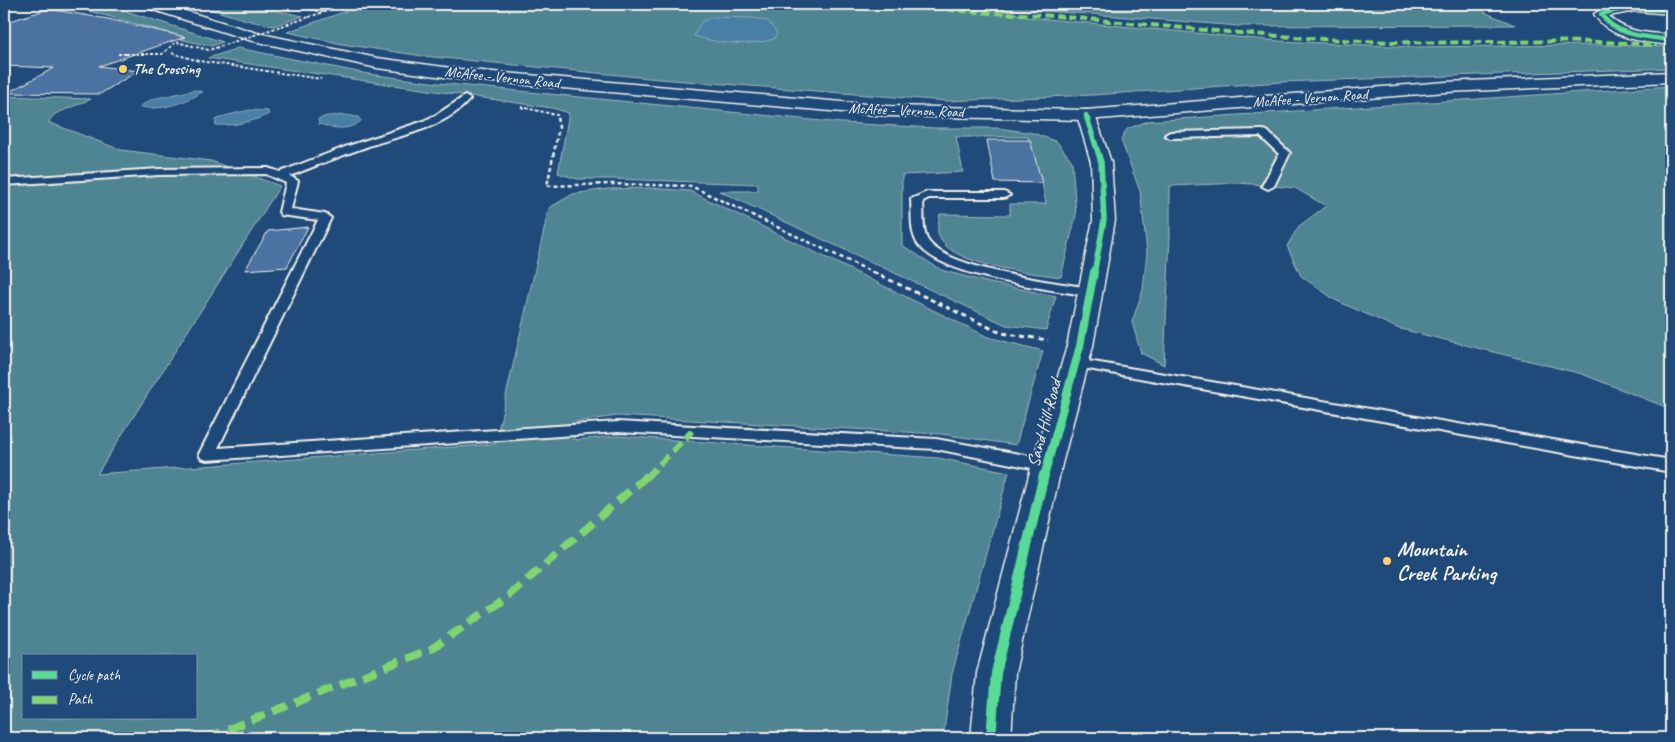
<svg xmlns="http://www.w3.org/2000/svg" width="1675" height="742" viewBox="0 0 1675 742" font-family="Caveat,sans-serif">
<rect width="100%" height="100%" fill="#1f4a7a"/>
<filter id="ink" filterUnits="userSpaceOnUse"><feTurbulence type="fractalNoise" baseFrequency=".02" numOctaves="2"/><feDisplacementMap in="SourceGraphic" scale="10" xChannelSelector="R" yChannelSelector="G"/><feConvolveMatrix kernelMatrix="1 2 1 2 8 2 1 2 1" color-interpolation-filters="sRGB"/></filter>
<g filter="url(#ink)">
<g fill="#508492" stroke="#a2babd" fill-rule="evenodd">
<path d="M63 4H104L223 42 211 46 179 39 184 37Z"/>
<path d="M193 4H242L303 16 274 26 250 21Z"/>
<path d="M366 4H1047L1079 7 1124 4H1482L1484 12 1515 25 1238 26 1090 14 1004 9 1026 17 1279 41 1413 47 1603 45 1671 47V68L1281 82 1093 95 947 101 659 79 423 56 342 44 287 32Z"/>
<path d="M238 48 368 74 438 83 842 123 935 128H998L1033 133 1057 142 1072 161 1076 215 1061 277C1034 273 945 266 938 233 937 228 939 220 940 214L1010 215V204H1046L1042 183 1028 137H956L963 172 902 175V245L941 270 990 283 1056 296 1046 330 1006 325 719 191H758V184L613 179H577L558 173 569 113 552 108 208 58Z"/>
<path d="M1671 86V409L1582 374 1397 328 1335 300 1301 276 1287 246 1299 226 1326 206 1295 188 1240 183 1170 186V237L1164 365 1141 353 1132 322 1143 290 1147 251 1140 191 1121 140 1127 129 1148 121Z"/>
<path d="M4 96 91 99 55 114 48 122 121 150 211 161 280 186 97 474 495 444 549 208 573 194 607 189 650 188 690 191 988 337 1043 351 1016 445 941 434 617 416 575 422 574 440 617 436 938 458 1009 472 952 674 943 738H4ZM24 656H196V718H24Z"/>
</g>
<g fill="#4a7ea5" stroke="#8eacc0">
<path d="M712 17 753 18 768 21 777 33 774 39C749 46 719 44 694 36L701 22Z"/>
<path d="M195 90 203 92C183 103 162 111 139 107L152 99Z"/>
<path d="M250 110 268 111 269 114C252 122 235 126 216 125L215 120 228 115Z"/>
<path d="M346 115 358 117 361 121C347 132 334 128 319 124L318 119 327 116Z"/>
</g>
<g fill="#4c72a0" stroke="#f4f1e8">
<path d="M48 9 108 19 185 37 99 66 138 71 100 94 7 93 54 68 4 66V23Z"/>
<path d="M987 140H1030L1042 183 995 182Z"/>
<path d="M308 227 287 267 245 270 268 231Z"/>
</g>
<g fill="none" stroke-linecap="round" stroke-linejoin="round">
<g stroke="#f4f1e8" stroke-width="4">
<g id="lane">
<path d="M465 96 470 99C445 129 400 135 366 147 340 156 315 166 290 176L298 181 291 209 325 214 331 218 218 448 618 422 936 439 1047 459 1053 461 1055 465 1053 469 1047 471 936 449 618 432 207 460 201 458 199 454 318 220 281 215 279 212 286 183 266 174 159 175 4 185V179L159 169 268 168 280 172 345 147 421 122 436 115Z"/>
<path d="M1263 130 1267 131 1290 153 1274 186 1268 189 1262 186 1279 154 1260 136 1170 138 1165 135 1170 132Z"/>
<path d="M927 192H1004L1010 195 1004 198H929L923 201C924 212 922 229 927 239 943 269 1058 283 1091 288L1098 292 1091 296C1053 290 933 276 916 241 910 229 912 212 911 199Z"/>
<path d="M1076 359 1671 460V472L1071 366 1069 363 1071 360Z"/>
</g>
</g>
<g stroke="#f4f1e8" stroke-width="3">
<g id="street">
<path d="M1622 4 1671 6V14L1635 11 1609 16C1624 33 1651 33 1671 35V45C1644 42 1609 39 1594 14L1604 8Z"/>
<path d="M1086 110 1092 111 1095 115 1111 162 1115 220 1093 346 1062 464 1015 673 1011 738H971L977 673 1032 464 1067 346 1093 220 1091 162 1077 115 1080 111Z"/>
</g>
</g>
<g stroke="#f4f1e8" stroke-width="3">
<path id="secondary" d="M142 4H163L257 33 377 58 459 69 888 106 1086 110 1446 82 1671 72V82L1446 92 1086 120 888 116 459 79 377 68 249 40 144 7Z"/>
</g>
<g stroke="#f4f1e8" stroke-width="2" stroke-dasharray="3 2" stroke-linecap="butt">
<path d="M281 4 324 12"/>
<path d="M309 17 348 4"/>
<path d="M172 53 199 61 321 79"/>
<path d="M118 54H126"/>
<path d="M521 107 557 115 558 119"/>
</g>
<path stroke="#f4f1e8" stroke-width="2.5" stroke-dasharray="4 3" stroke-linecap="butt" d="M557 118 559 127 547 186 611 184 691 186 876 274"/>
<path stroke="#f4f1e8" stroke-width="3" stroke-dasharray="5 4" stroke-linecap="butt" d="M873 272 1001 333 1048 340"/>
<use href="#lane" fill="#1f4a7a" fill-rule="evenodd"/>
<use href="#street" fill="#1f4a7a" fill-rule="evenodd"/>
<use href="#secondary" fill="#1f4a7a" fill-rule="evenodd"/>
<path stroke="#f4f1e8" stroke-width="2" stroke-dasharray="3 2" stroke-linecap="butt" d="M126 54H162L176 42 209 50 309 17"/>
<path stroke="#7fd670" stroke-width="4" stroke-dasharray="8 4" stroke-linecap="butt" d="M912 4C962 15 1015 12 1066 17 1175 27 1284 39 1393 42 1481 44 1569 38 1657 45"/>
<path stroke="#7fd670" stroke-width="6" stroke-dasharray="12 6" stroke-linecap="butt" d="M647 477 692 431"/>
<path stroke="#7fd670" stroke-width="8" stroke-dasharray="16 8" stroke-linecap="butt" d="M206 738 431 649 510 595 648 475"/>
<g stroke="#1f4a7a" stroke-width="6">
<g id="cycleway-far3">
<path d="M1671 10 1626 8 1601 14C1615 36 1647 37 1671 40"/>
<path d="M1086 115 1087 119"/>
</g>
</g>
<g stroke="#1f4a7a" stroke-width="8">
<path id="cycleway-far2" d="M1087 118 1101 162 1104 220 1094 274"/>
</g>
<g stroke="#1f4a7a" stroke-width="11">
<path id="cycleway-far1" d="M1044 477 1080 346 1094 272"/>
</g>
<g stroke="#1f4a7a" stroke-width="13">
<path id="cycleway" d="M991 738 996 673 1044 475"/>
</g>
<use href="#cycleway-far3" stroke="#5adb95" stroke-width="4.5"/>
<use href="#cycleway-far2" stroke="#5adb95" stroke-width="5.5"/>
<use href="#cycleway-far1" stroke="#5adb95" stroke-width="8"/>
<use href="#cycleway" stroke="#5adb95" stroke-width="10"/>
</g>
</g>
<g fill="#ffd166" stroke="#1f4a7a" stroke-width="2">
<circle cx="123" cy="69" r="5"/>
<circle cx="1387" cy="561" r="5"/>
</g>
<g text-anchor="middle" stroke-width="4" stroke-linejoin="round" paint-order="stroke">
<g font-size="15" font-weight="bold" fill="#f4f1e8" stroke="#1f4a7a" text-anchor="start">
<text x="133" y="74">The Crossing</text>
</g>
<g font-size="15" fill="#f4f1e8" stroke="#1f4a7a">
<text transform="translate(502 77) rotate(6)" y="5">McAfee - Vernon Road</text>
<text transform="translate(1310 98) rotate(-4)" y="5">McAfee - Vernon Road</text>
<text transform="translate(906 110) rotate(2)" y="5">McAfee - Vernon Road</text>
</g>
<g font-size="18" fill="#f4f1e8" stroke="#1f4a7a">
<text transform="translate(1044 423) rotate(-75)" y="6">Sand Hill Road</text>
</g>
<g font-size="21" font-weight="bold" fill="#f4f1e8" stroke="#1f4a7a" text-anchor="start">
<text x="1397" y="556">Mountain<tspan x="1397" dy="24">Creek Parking</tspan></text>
</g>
</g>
<rect width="1675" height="742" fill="none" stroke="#1f4a7a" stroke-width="20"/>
<rect x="10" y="10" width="1655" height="722" fill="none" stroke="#f4f1e8" stroke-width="2" filter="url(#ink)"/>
<rect x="22" y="654" width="175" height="65" fill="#1f4a7a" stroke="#748da6"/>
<rect x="32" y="671" width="25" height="8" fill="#5adb95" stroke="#748da6"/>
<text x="68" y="680" font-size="15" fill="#f4f1e8">Cycle path</text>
<rect x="32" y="696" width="25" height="8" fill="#7fd670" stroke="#748da6"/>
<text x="68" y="704" font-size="15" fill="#f4f1e8">Path</text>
</svg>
